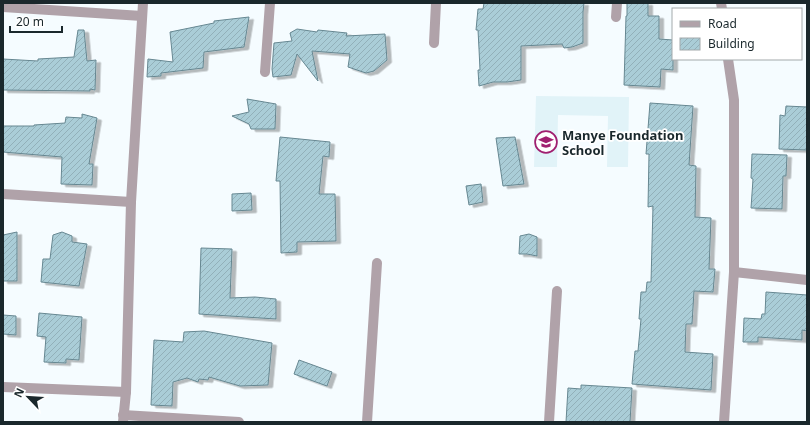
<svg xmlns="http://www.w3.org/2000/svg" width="810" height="425" viewBox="0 0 810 425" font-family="'Noto Sans',sans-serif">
<defs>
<pattern id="building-hatch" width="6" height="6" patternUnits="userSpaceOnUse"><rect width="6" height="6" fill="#aacdd7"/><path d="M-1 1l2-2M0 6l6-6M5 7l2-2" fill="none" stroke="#92b0b9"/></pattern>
<filter id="shadow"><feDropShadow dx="4.5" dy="2.5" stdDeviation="0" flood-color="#0004"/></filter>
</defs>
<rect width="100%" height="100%" fill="#f5fcff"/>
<path fill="#e1f3f8" d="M536 96 629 97 628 167H607L608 116 558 115 557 167H534Z"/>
<g fill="url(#building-hatch)" stroke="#668791" filter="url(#shadow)">
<path d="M484 3H584L583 12V43L572 47 564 48 562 44 521 46V80L507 82H493L479 86 478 70H480L479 49 478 30H476L478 9H483Z"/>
<path d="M627 3H648V16H659V39L673 40V70L661 69 660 87 624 85 626 16H627Z"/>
<path d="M249 17 244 47 204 52 203 68 161 73V76L147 77 148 59 173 62 170 32 214 23V21Z"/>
<path d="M297 29 317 32 318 30 347 33 346 36 385 34 387 60 374 71 366 73 348 67 350 54 312 51 318 81 297 54 291 75 273 77 272 69 274 43 292 41 290 33Z"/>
<path d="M78 30H84L87 61 96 60 95 90 90 89V91L3 90V59L38 61V59L74 57Z"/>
<path d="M247 99 276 104 275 129H251L249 124 232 116 249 112Z"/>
<path d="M650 103 693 106 689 165 696 166 695 217 711 218 709 269H715L713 292 694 291 692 324H686L685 352 713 354 711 390 632 384 635 351H638L641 319H639L641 292H646L647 282H651L653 206 648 207 649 154H646Z"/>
<path d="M786 106 807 107V150L779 149 780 115 785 116Z"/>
<path d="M82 114 97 118 89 164H93L92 185 61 184 62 157 3 152V126H34V125L65 123 66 117 82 118Z"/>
<path d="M280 137 330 142 329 157 323 156 319 194H335L336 241 297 242V252L281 253 280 181H276Z"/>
<path d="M515 137 524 184 503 186 496 138Z"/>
<path d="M752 154 787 155 786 176H783L782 209 751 208 753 179 751 178Z"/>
<path d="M481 184 483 202 469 205 466 186Z"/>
<path d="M251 193 252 210 232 211V194Z"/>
<path d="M17 232V281H3V235Z"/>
<path d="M62 232 72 236V242L87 244 79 286 41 282 43 259H50L53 235Z"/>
<path d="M529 234 537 237V256L527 254H519L520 236Z"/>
<path d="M201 248 232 249 230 298 255 297 276 299V319L199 314Z"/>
<path d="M766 292 807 295V331L802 330V340L758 337V342H743L744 318 761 319 762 314H765Z"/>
<path d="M39 313 82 317 79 360 66 359V363L44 362 46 337 37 336Z"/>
<path d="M3 315 16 316V335L3 334Z"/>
<path d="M204 331 272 343 268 385 240 386 209 377 208 380 199 379 198 382 187 378 173 382 172 406 151 405 154 340 183 342 184 332Z"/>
<path d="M299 360 332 372 327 386 294 374Z"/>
<path d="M581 385 632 388 630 422H566L568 388 581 389Z"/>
</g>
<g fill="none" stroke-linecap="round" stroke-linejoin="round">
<g stroke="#b0a2a9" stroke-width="10">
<path d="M721 3 722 9"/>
<path d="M3 7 142 16"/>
<path d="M616 17 617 3"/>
<path d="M434 43 436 3"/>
<path d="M265 72 270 3"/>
<path d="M3 194 131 202"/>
<path d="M734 272 807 280"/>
<path d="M3 387 126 392"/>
<path d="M123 415 239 422"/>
<path d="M123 422 126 392 131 202 143 3"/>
<path d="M367 422 377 263"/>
<path d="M549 422 557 291"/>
<path d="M724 422 734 272V100L728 59"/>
</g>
</g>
<defs>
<g id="school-ring" transform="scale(1.15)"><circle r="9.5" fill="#fff" stroke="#a01f70" stroke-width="1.5"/><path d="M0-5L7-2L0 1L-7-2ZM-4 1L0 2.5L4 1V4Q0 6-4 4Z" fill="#a01f70"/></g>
</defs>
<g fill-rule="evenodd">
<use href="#school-ring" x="546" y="142"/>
</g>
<g text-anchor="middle" stroke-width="3.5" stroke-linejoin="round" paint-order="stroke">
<g font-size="13" font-weight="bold" fill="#1a282c" stroke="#fff" text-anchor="start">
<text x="562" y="140">Manye Foundation<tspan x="562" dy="15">School</tspan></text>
</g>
</g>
<rect width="810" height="425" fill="none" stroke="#1a282c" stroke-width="8"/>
<rect x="672" y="8" width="130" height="52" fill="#ffffff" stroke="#a3a9ab"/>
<rect x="680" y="21" width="20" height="6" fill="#b0a2a9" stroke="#a3a9ab"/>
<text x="708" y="28" font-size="12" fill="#1a282c">Road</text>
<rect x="680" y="38" width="20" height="12" fill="url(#building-hatch)" stroke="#a3a9ab"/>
<text x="708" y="48" font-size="12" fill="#1a282c">Building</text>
<g transform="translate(28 397) rotate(295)" stroke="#ffffff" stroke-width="3" paint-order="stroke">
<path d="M0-3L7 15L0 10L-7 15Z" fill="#1a282c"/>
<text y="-6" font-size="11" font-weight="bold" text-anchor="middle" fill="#1a282c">N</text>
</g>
<path d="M10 26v6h52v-6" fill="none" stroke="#1a282c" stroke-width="2"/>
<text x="16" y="26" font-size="12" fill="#1a282c" stroke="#ffffff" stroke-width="3" paint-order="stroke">20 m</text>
</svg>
